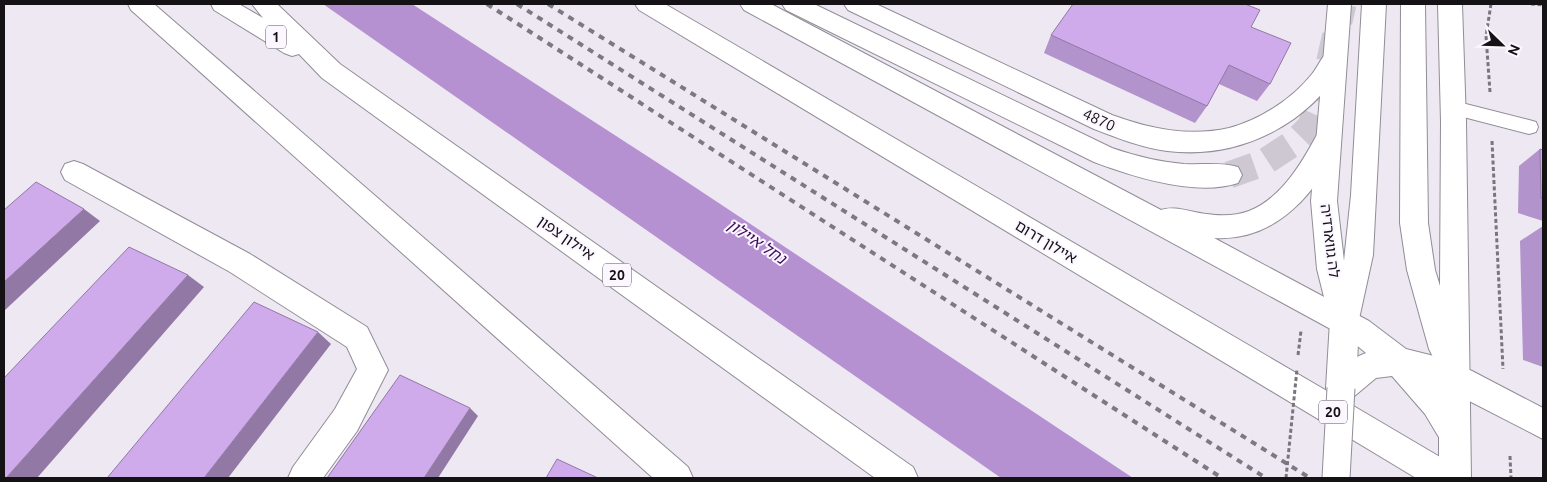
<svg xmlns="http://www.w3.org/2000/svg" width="1547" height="482" viewBox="0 0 1547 482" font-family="Ubuntu,'Noto Sans Hebrew',sans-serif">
<rect width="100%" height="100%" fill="#eee8f3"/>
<path fill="#b591d1" d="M323 4H412L681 178 1133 478H1001Z"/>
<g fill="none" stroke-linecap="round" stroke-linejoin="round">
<path stroke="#cdc8d2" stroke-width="27" stroke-dasharray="27 14" stroke-linecap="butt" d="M1229 175 1263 163 1295 142 1310 127 1319 107 1343 4"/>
<g stroke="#918c96" stroke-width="2">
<path id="lane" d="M1454 101 1529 120 1536 122 1538 127 1536 132 1529 134 1448 113 1445 108 1448 103Z"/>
</g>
<g stroke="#918c96" stroke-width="2">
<g id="street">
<path d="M844 4H876L1112 115C1150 129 1189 137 1229 128 1260 120 1292 99 1312 74 1317 68 1320 60 1325 55 1330 50 1337 52 1343 54L1346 60C1311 124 1240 160 1167 151 1142 148 1118 138 1094 129L848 10Z"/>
<path d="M74 161 83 164 250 254 367 327 388 370 357 431 323 478H288L293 467 335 409 357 369 347 347 230 272 65 180 61 172 65 164Z"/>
</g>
</g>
<g stroke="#918c96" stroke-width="2">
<g id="secondary">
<path d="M1328 4H1351L1337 201 1344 261 1351 195 1362 4H1386L1373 255 1359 319 1356 388 1352 398 1341 402 1330 398 1326 388 1330 321 1317 269 1311 201Z"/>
<path d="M1401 4H1425L1428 223 1435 270 1440 286 1441 122 1438 4H1462L1466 122 1471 478H1439V361L1434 359 1429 349 1407 270 1400 223Z"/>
</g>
</g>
<g stroke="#918c96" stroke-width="2">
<g id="highway">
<path d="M128 4H154L688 467 693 478H653L131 10Z"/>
<path d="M211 4H239L263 18 252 4H277L340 64 913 467 918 478H875L322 78 299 54 292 56 284 53 214 10Z"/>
<path d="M635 4H665L1327 391 1326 388C1334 370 1348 360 1366 353L1349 339 744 10 740 4H771L1161 210C1175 205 1192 213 1207 214 1220 216 1236 216 1249 211 1282 198 1303 161 1319 131L1328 128 1337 131 1341 138C1319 191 1277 242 1214 238L1369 321 1406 349 1438 357 1472 371 1543 408V439L1442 387 1456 407 1470 433 1465 444 1454 448 1443 444 1425 414 1392 376 1376 378 1352 398 1345 401 1457 467 1462 478H1416L639 10Z"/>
<path d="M782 4H814L1112 148C1135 156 1160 162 1184 164 1202 165 1222 162 1238 167L1242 175 1238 183C1196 197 1134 177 1094 162L786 10Z"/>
</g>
</g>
<g stroke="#79757c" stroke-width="3" stroke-dasharray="4 2.5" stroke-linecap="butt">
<path d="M1531 4 1543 5"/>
<path d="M1490 92 1486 36 1491 4"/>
<path d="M1492 141 1503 369"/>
<path d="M1298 355 1301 331"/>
<path d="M1510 456 1511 478"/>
</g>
<use href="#lane" fill="#fff" fill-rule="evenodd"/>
<use href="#street" fill="#fff" fill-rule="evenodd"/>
<use href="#secondary" fill="#fff" fill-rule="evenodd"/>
<use href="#highway" fill="#fff" fill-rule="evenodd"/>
<g stroke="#7d7980" stroke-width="4" stroke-dasharray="6 6" stroke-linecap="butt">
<path d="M487 4 1222 478"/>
<path d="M517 4 1266 478"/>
<path d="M548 4 1310 478"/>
</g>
<g stroke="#918c96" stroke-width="29" stroke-linecap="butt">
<path id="secondary-bridge" d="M1336 478 1341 388"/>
</g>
<path stroke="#79757c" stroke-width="3" stroke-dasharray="4 2.5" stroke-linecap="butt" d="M1286 478 1297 369"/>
<use href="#secondary-bridge" stroke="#fff" stroke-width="27"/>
</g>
<g fill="#b293cb">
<path d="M1251 27 1270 84 1257 101 1219 84 1207 106 1195 123 1044 53 1051 35Z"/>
<path d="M1540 149 1543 150V221L1518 213 1519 166Z"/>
<path d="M1543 226V367L1523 360 1520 241Z"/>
</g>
<g fill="#9178a5">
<path d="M84 209 100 221 4 311V282Z"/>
<path d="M188 275 204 287 37 478H6Z"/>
<path d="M318 332 331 344 228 478H204Z"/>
<path d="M470 408 478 416 438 478H424Z"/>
</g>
<g fill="#cfabec" stroke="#9178a5">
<path d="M1073 4H1245L1260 10 1251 27 1291 43 1270 84 1229 65 1207 106 1051 35Z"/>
<path d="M1540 149 1543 150V198H1541Z"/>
<path d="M36 182 84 209 4 282V210Z"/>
<path d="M129 247 188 275 6 478H4V378Z"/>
<path d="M254 302 318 332 204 478H107Z"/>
<path d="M400 375 470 408 424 478H327Z"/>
<path d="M557 459 598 478H546Z"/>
</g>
<g text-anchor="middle" stroke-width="4" stroke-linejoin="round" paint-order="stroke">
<g fill="#fbf6ff" stroke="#59565b" stroke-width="1">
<rect x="266" y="25.5" width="20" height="23" rx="4"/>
<rect x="603" y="263.5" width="28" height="23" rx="4"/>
<rect x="1319" y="400.5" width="28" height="23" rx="4"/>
</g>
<g font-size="14" font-weight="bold" fill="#141215">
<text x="276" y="42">1</text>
<text x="617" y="280">20</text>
<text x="1333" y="417">20</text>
</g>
<g font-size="15" fill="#141215" stroke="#fbf6ff">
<text transform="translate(1099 120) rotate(25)" y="5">4870</text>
<text transform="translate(566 238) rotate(35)" y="5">איילון צפון</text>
<text transform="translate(1330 241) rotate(83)" y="5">לה גווארדיה</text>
<text transform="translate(1046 242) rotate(31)" y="5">איילון דרום</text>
</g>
<g font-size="16" font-style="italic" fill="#3f0d5b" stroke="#fbf6ff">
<text transform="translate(757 241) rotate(34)" y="6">נחל איילון</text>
</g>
</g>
<rect width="1547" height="482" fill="none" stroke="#141215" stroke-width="10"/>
<g transform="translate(1502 45) rotate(113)" stroke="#fbf6ff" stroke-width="4" paint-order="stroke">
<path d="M0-4L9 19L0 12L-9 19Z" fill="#141215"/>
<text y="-8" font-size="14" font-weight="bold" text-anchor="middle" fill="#141215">N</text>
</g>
</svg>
